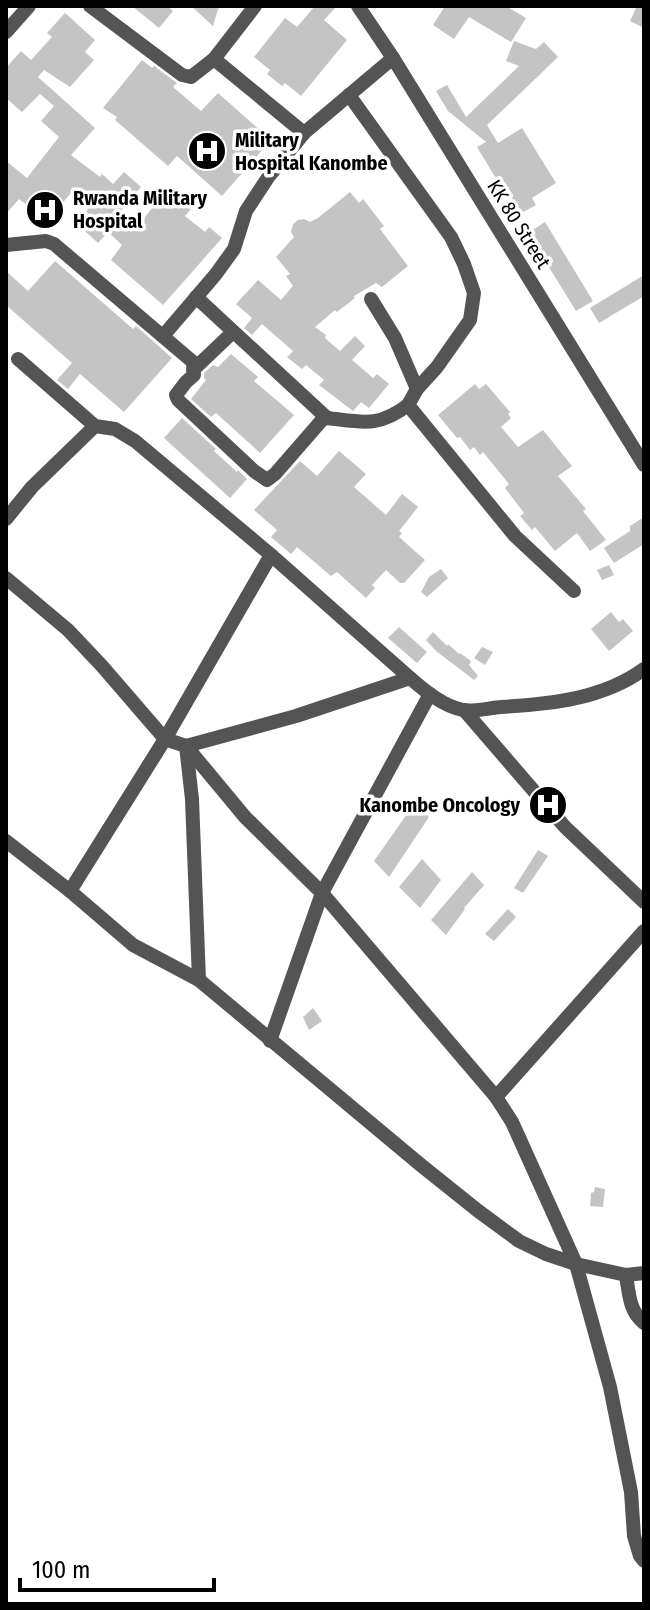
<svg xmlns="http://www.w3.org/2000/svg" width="650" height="1610" viewBox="0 0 650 1610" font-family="'Fira Sans Condensed',sans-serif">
<rect width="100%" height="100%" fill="#fff"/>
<g fill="#c4c4c4">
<path d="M132 6H167L173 11 159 28Z"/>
<path d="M191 6H219L213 26Z"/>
<path d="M315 6H337L324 20 347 40 301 96 285 83 282 86 267 74 270 70 254 57 285 18 297 27Z"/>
<path d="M445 6H506L526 18 511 42 469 17 454 39 433 25Z"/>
<path d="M637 6H644V28L630 21Z"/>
<path d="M65 13 95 40 85 52 94 60 70 87 44 70 38 77 95 128 71 155 100 177 102 174 113 184 124 172 141 187 121 211 138 226 167 189 191 209 185 216 205 232 209 227 222 238 163 305 111 260 122 245 108 232 98 243 76 223 88 209 70 194 55 212 61 216 54 226 19 199 6 214V161L27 178 59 137 41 121 54 106 40 94 22 112 6 98V68L21 51 31 60 52 37 47 33Z"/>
<path d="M514 41 536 49 544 42 558 57 487 125 498 143 522 128 556 183 532 198 536 205 518 215 477 147 486 142 448 111 436 91 447 85 466 117 519 66 506 61Z"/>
<path d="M142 60 152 68 154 66 177 83 173 87 201 111 218 93 271 140 222 196 177 156 168 166 115 120 117 117 103 108Z"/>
<path d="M350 192 359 203 363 199 384 226 380 229 408 266 382 287 376 283 354 296 355 298 337 312 335 310 315 327 326 335 325 338 340 351 355 336 365 346 352 360 373 378 377 374 389 384 369 408 361 402 353 411 319 385 324 380 306 365 302 369 287 357 293 351 262 324 252 335 244 328 252 318 236 304 258 280 281 300 293 286 286 276 290 274 276 257 294 237 291 232 293 224 298 220 304 219 310 222 318 218Z"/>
<path d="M545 222 593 301 576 311 528 233Z"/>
<path d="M55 261 133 329 136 326 172 358 124 412 80 374 68 389 57 380 72 363 6 305V271L28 291Z"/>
<path d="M644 275V296L599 323 590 308Z"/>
<path d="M231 354 258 377 254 381 294 415 260 453 216 413 211 417 191 399 206 380 204 378V373L213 365 218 367Z"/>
<path d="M475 384 479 389 486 384 510 412 508 414 511 418 501 427 518 447 543 430 572 466 558 476 586 509 583 511 606 540 590 551 577 533 555 551 535 527 532 530 520 516 524 513 505 488 509 484 483 452 480 455 474 447 470 450 460 437 457 438 438 415Z"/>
<path d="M182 418 216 449 214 451 237 472 238 470 247 479 230 498 164 438Z"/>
<path d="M339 451 366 474 354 487 386 515 402 494 418 507 399 531 402 533 399 537 425 560 404 583H400L386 570 372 585 375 588 366 598 337 572 331 576 297 547 291 554 271 537 277 530 254 510 300 461 317 476Z"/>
<path d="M644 517V544L614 563 604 548 630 531V526Z"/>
<path d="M609 565 614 575 602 580 597 570Z"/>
<path d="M441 569 448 578 427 597 421 592 429 577Z"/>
<path d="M611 612 619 622 623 619 633 631 609 651 591 629Z"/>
<path d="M399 627 427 652 417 663 388 638Z"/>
<path d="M433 632 447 646 448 644 459 654 460 653 471 661 469 665 478 676 474 680 436 651 426 640Z"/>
<path d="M482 647 493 652 485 665 474 658Z"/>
<path d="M414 804 429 817 389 877 374 861Z"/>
<path d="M538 850 548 856 523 893 514 888Z"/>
<path d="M422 859 441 880 420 908 399 887Z"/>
<path d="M472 872 484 885 464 908 465 909 446 935 431 920Z"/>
<path d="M508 909 516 917 494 941 485 934Z"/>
<path d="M313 1008 322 1021 309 1030 303 1017Z"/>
<path d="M595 1187 605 1189 603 1207 590 1206 591 1193 594 1192Z"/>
</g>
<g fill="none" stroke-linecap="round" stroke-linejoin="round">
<g stroke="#545454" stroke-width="14">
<path d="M90 6 182 75 191 77 214 59"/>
<path d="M255 6 214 59 304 133"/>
<path d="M358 6 393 58 644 465"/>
<path d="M6 32 29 6"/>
<path d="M349 95 451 237 464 264 474 293 470 320 437 367 417 389 408 405"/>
<path d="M6 245 46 241 54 244 193 362 194 375 186 382 176 395 178 400 254 471 267 480 275 474 322 420 327 418C362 422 378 428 408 405L515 536 574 591"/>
<path d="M196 297 327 418"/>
<path d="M371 299 395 338 417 389"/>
<path d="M163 336 216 274 234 249 246 211 269 176 304 133 393 58"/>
<path d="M18 359 95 426 115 429 135 441 271 555 410 678C425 691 443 706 463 710 475 712 489 708 501 707 551 704 603 699 644 669"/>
<path d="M193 370 233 332"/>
<path d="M6 519 32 487 95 426"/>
<path d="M6 578 68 630 102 666 165 739 186 746 245 817 322 893 496 1097 512 1122 576 1264 610 1387 631 1492 634 1536 640 1556 644 1561"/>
<path d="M464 710 565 827 644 902"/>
<path d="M6 841 70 891 133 945 199 980 422 1166 477 1210 519 1241 546 1254 576 1264 626 1275 644 1273"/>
<path d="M70 891 165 739 271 555"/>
<path d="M199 980 192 799 186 746 296 716 410 678"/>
<path d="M270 1041 322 893 430 694"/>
<path d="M496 1097 644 931"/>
<path d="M626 1275C629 1293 629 1311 644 1323"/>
</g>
</g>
<defs>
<g id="hospital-disc" transform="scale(2)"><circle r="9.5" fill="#000" stroke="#fff"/><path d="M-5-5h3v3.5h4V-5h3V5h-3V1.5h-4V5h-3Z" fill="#fff"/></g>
</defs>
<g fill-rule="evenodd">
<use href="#hospital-disc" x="207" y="151"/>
<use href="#hospital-disc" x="45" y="210"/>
<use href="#hospital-disc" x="548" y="805"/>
</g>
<g text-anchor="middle" stroke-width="7" stroke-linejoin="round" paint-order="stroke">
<g font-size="20" font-weight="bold" fill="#000" stroke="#fff" text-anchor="start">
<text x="235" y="147">Military<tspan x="235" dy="23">Hospital Kanombe</tspan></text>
<text x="73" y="205">Rwanda Military<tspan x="73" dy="23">Hospital</tspan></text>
<text x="520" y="812" text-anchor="end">Kanombe Oncology</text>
</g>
<g font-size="20" fill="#000" stroke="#fff">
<text transform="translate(519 224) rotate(58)" y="7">KK 80 Street</text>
</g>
</g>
<rect width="650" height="1610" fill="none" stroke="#000000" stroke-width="16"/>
<path d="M20 1578v12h194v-12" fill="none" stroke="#000000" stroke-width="4"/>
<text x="32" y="1578" font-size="24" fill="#000000" stroke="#ffffff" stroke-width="6" paint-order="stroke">100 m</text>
</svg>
